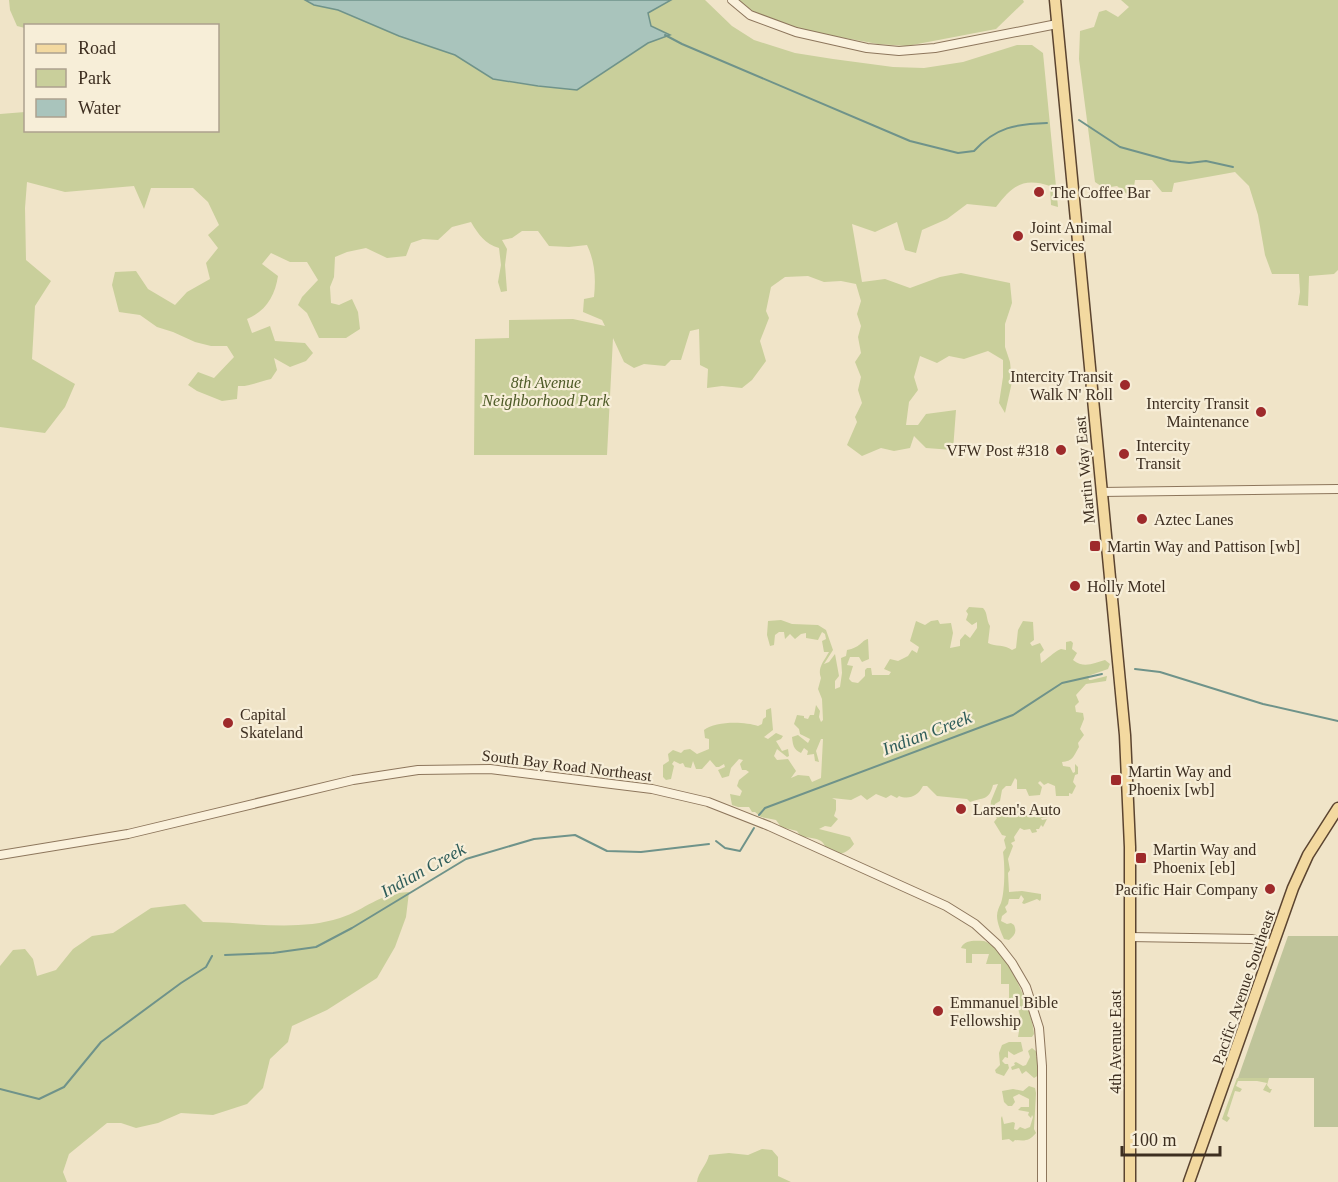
<svg xmlns="http://www.w3.org/2000/svg" width="1338" height="1182" viewBox="0 0 1338 1182" font-family="Georgia,serif">
<rect width="100%" height="100%" fill="#f0e4c8"/>
<g fill="#c9cf9b">
<path d="M9 0H305L314 5 338 10 399 36 455 55 493 79 537 86 577 90 648 43 669 35 651 26 647 12 671 0H705L732 26 754 40 795 53 833 59 893 67 924 68 963 62 1017 45H1032L1043 53 1058 207 1051 205 1050 186C1023 177 1012 186 996 207L967 204 947 219 922 230 916 253 905 250 897 222 875 232 852 224 862 282 885 279 910 288 940 277 961 273 1010 283 1012 303 1005 324V347L1010 362 1012 382 1005 413 999 403 1003 377V360L988 351 964 359 949 356 937 363 920 356 914 377 918 390 909 402 906 425H918L926 414 956 410 953 450 926 448 914 436 910 448 894 451 881 448 862 456 847 445 857 422 855 417 862 403 858 390 861 377 855 362 861 353 858 337 861 326 857 314 861 301 856 284 841 281 824 282 808 276 785 277 771 287 766 311 769 318 760 341 766 361 752 380 742 388 722 386 707 388 708 369 700 365 699 329 690 331 681 360H671L665 366 644 364 634 368 624 362 613 338 607 455H474L475 339 509 338V320L573 319 605 326 602 320 583 312 584 299 594 297C596 278 595 262 587 245L569 247 549 246 538 231H522L512 238 502 240 507 249 505 265 507 291 501 292 498 282 501 265 499 248C485 244 478 234 471 222L452 227 438 240 423 239 411 243 406 256 387 258 366 248 347 252 335 257 334 277 330 287 331 303 339 305 352 299 358 312 360 329 346 338H319L307 313 298 305 302 297 318 280 307 262H290L271 253 262 264 278 276C275 296 266 311 247 319L252 333 270 326 275 341 305 343 313 353 306 361 290 367 274 358 277 370 271 379C260 381 249 387 238 386L237 399 222 401 197 391 188 385 198 372 214 378 234 357 227 346H211L195 342 173 332 157 327 140 315 119 312 112 285 115 272 136 271 148 289 175 305 187 292 210 279 206 263 218 248 208 235 219 225 208 202 193 188H151L144 209 134 186 65 192 27 182 25 208 26 260 51 281 35 306 32 359 75 384 65 407 45 433 0 427V114L25 112 26 130H218V26H26L25 28 17 26 10 10Z"/>
<path d="M737 0H1023L1024 2 996 29 907 46 878 44 795 29 753 13Z"/>
<path d="M1121 0H1338V270L1334 274 1309 276 1308 306 1298 305 1300 292 1299 274H1272L1265 255 1258 215 1249 186 1235 172 1174 183 1172 192H1162L1152 180H1135L1133 194H1127L1117 186 1104 188 1095 182 1079 59 1080 31 1094 27 1099 12 1106 10 1118 17 1129 7Z"/>
<path d="M969 607 983 608C988 613 986 620 990 626L988 643C996 647 1004 644 1012 650L1016 648 1018 630 1023 621 1033 622 1034 640 1030 643 1032 646 1040 643 1044 650 1040 654 1041 663C1048 659 1053 652 1061 649L1066 650V642L1071 641 1073 643 1072 649 1077 653 1073 660C1084 669 1094 663 1105 660L1110 664 1108 669 1088 676 1089 680H1091L1107 676 1106 681 1086 684 1076 695 1079 702 1075 706 1076 712 1083 713 1084 719 1080 729 1084 735 1078 743 1079 747C1073 757 1073 761 1062 762L1063 766 1070 767 1073 773 1075 772V764L1078 767V774L1075 775 1073 782 1076 786 1072 794 1069 793V796H1056L1055 786 1048 783 1044 785 1040 781 1038 783 1042 787 1040 795 1029 796 1026 789H1017V780L1015 778 1011 786H1006L1002 790 1000 801 995 804V810L999 811 1001 809 1008 814 1019 811 1028 813 1032 810 1036 812 1042 811 1044 815 1048 813 1049 817 1041 818 1042 820 1047 819 1043 827 1041 825 1039 829H1036L1037 832 1032 833 1030 829 1024 830 1020 828 1014 837 1015 841 1011 843 1013 846 1008 859 1010 870 1008 873 1009 892 1022 891 1041 894V899L1040 901 1037 899 1024 904 1022 903 1024 899 1021 895 1019 899H1009L1008 904 1005 907 1007 912 1002 916 1001 921 1007 924 1011 923 1014 925C1017 932 1015 935 1009 940L1004 939C1001 932 997 923 997 916 997 911 999 907 1001 903 1005 891 1005 865 1003 852L1006 848 1004 840 1006 836 1002 835 994 822 997 818 990 811 991 801 998 784 993 785C989 801 983 797 970 802L967 799 937 796 927 786H923C918 796 909 800 899 796L897 798 891 795 886 798 876 794 867 800 861 795 851 800 832 798 836 800V810L834 816 838 819 831 827 825 826 819 829 850 837 854 844C848 853 836 858 828 850 825 847 824 843 821 841 816 838 807 837 801 837L797 831 781 827 776 820 761 817 755 812H752L749 807H738L732 805 730 794 740 796 742 791 737 786 739 780 749 772 746 770H742L740 764 743 760 739 759 731 768 729 776 722 778 718 770 725 767 724 764 719 767H716L710 760 702 769H696L693 761 691 768 685 767 683 763 680 764 674 761 672 764 674 766 671 779 666 780 663 777V765L669 761 668 754 673 750 681 753 684 750 690 749 697 754 709 749V739L705 738 704 730C715 721 744 721 758 726L762 724 763 719 766 717V710L771 708 773 730 764 737 768 739 776 733 783 736 781 739 776 741 782 751 788 749 789 756 787 757 777 749 774 756 777 760 788 759 796 771 791 778 798 775 809 776 812 782 821 778 823 739H821L816 751 819 762 815 761 814 754 807 755 808 751 804 748 801 753C793 749 793 745 792 737L798 735 808 743 810 739 800 734 799 729 794 724 797 715 804 716V718L808 719 810 715H814L816 705 820 711 819 717 821 722 823 720 822 699 818 689 821 678C817 668 824 661 829 652H824L822 641 826 639 825 634 822 632 818 640 806 638V633L801 634 795 639 790 634 785 639 784 632H779L775 635 774 645 770 646 767 635 768 621 781 620 792 624 818 625 826 630 833 650 824 664 829 662 835 654 839 676 835 681V689L840 687 842 673 841 658 846 656 847 650C860 648 862 640 868 639L869 659 862 662 859 657H850L847 665 853 666 849 679 852 682 858 683 865 676V670L867 668H871L872 675H889L891 672 884 669 890 659 898 661 908 656 912 650 917 653 919 647 910 641 916 621 925 625 931 621 938 620 940 624 951 623 953 633 950 648 960 646V640L965 634 970 638 977 628V622L972 625 966 620 968 614 966 611Z"/>
<path d="M409 892 406 917 395 947 377 978 327 1010 292 1026 288 1042 270 1059 263 1088 247 1104 213 1115 181 1113 158 1123 136 1128 121 1123H107L69 1154 63 1172 67 1182H0V966L13 950 25 949 33 959 37 976 56 970 73 949 92 936 113 933 151 908 185 904 203 922C248 922 296 932 340 918 367 909 377 894 409 892Z"/>
<path d="M984 941C1008 950 1032 1010 1034 1034L1032 1037H1018L1021 1019 1015 998H1009V984H1001V964H986L989 954H972V963H966V949L961 948C965 939 976 941 984 941Z"/>
<path d="M1009 1042H1021L1023 1051 1014 1055 1008 1051V1058L1005 1057 1002 1061 1005 1064H1008L1009 1068 1004 1076 996 1073 995 1070 1000 1065 999 1053 1002 1045Z"/>
<path d="M1032 1048 1038 1053 1036 1057H1039L1040 1063 1037 1066H1040L1039 1075 1034 1078 1026 1071 1022 1074 1019 1068 1012 1070 1011 1067 1015 1065 1014 1063 1016 1062 1023 1066 1026 1065 1030 1057 1028 1051Z"/>
<path d="M1237 1078H1269L1267 1085 1270 1089H1272L1270 1093 1263 1090 1267 1083 1257 1081H1238L1236 1086 1242 1089 1240 1092 1235 1091 1227 1116 1230 1118 1227 1122 1222 1119Z"/>
<path d="M1029 1086 1035 1088 1036 1093 1034 1129 1036 1133C1029 1141 1026 1141 1015 1140L1013 1142 1009 1139 1002 1140 1001 1118 1002 1116 1004 1124 1013 1122 1015 1123 1014 1129 1017 1130 1020 1127 1025 1129 1030 1127 1033 1117 1032 1115 1031 1118 1028 1115 1029 1112 1018 1110 1021 1107H1029V1099L1019 1094 1013 1097 1015 1102 1012 1106H1008L1004 1102 1002 1091 1013 1089 1023 1091Z"/>
<path d="M762 1149 772 1150 778 1157V1176L791 1182H697C698 1172 707 1165 709 1155L729 1153 748 1155Z"/>
</g>
<path fill="#bfc49a" d="M1288 936H1338V1127H1314V1078H1238Z"/>
<path fill="#a9c4bc" stroke="#6f938a" stroke-width="1.5" d="M305 0H671L648 13 651 26 670 35 648 43 577 90 538 86 493 79 455 55 399 36 338 10 314 5Z"/>
<g fill="none" stroke-linecap="round" stroke-linejoin="round">
<g stroke="#6f938a" stroke-width="2">
<path d="M665 35 682 44 910 141 958 153 974 151C996 127 1016 124 1047 123"/>
<path d="M1079 120 1120 147 1171 161 1189 163 1206 161 1233 167"/>
<path d="M1135 669 1160 672 1263 704 1338 721"/>
<path d="M759 815 765 808 1013 715 1062 683 1102 674"/>
<path d="M716 841 725 848 740 851 754 828"/>
<path d="M225 955 273 953 316 947 352 928 466 859 534 839 575 835 607 851 641 852 709 844"/>
<path d="M0 1089 39 1099 64 1087 101 1042 181 983 206 967 212 956"/>
</g>
<g stroke="#8d765c" stroke-width="10">
<g id="tertiary">
<path d="M732 0 750 15 796 32 867 48 899 51 935 48 1057 24"/>
<path d="M1101 492 1338 489"/>
<path d="M0 855 128 834 353 780 418 770 490 769 652 789 708 802 769 826 946 906 975 924 998 945 1012 963 1026 987 1039 1028 1042 1066V1182"/>
<path d="M1129 937 1252 939 1273 944"/>
</g>
</g>
<g stroke="#5b4430" stroke-width="13">
<g id="primary">
<path d="M1055 0 1125 735 1130 847V1182"/>
<path d="M1189 1182 1293 888 1308 855 1338 808"/>
</g>
</g>
<use href="#tertiary" stroke="#faf1dc" stroke-width="8"/>
<use href="#primary" stroke="#f3d9a0" stroke-width="10"/>
</g>
<g fill="#9e2a2b" stroke="#f7eed8" stroke-width="2">
<circle cx="1039" cy="192" r="6"/>
<circle cx="1018" cy="236" r="6"/>
<circle cx="1125" cy="385" r="6"/>
<circle cx="1261" cy="412" r="6"/>
<circle cx="1061" cy="450" r="6"/>
<circle cx="1124" cy="454" r="6"/>
<circle cx="1142" cy="519" r="6"/>
<rect x="1089" y="540" width="12" height="12" rx="3"/>
<circle cx="1075" cy="586" r="6"/>
<circle cx="228" cy="723" r="6"/>
<rect x="1110" y="774" width="12" height="12" rx="3"/>
<circle cx="961" cy="809" r="6"/>
<rect x="1135" y="852" width="12" height="12" rx="3"/>
<circle cx="1270" cy="889" r="6"/>
<circle cx="938" cy="1011" r="6"/>
</g>
<g text-anchor="middle" stroke-width="4.5" stroke-linejoin="round" paint-order="stroke">
<g font-size="16" fill="#3d2e20" stroke="#f7eed8" text-anchor="start">
<text x="1051" y="198">The Coffee Bar</text>
<text x="1030" y="233">Joint Animal<tspan x="1030" dy="18">Services</tspan></text>
<text x="1113" y="382" text-anchor="end">Intercity Transit<tspan x="1113" dy="18">Walk N' Roll</tspan></text>
<text x="1249" y="409" text-anchor="end">Intercity Transit<tspan x="1249" dy="18">Maintenance</tspan></text>
<text x="1136" y="451">Intercity<tspan x="1136" dy="18">Transit</tspan></text>
<text x="1049" y="456" text-anchor="end">VFW Post #318</text>
<text x="1154" y="525">Aztec Lanes</text>
<text x="1107" y="552">Martin Way and Pattison [wb]</text>
<text x="1087" y="592">Holly Motel</text>
<text x="240" y="720">Capital<tspan x="240" dy="18">Skateland</tspan></text>
<text x="1128" y="777">Martin Way and<tspan x="1128" dy="18">Phoenix [wb]</tspan></text>
<text x="973" y="815">Larsen's Auto</text>
<text x="1153" y="855">Martin Way and<tspan x="1153" dy="18">Phoenix [eb]</tspan></text>
<text x="1258" y="895" text-anchor="end">Pacific Hair Company</text>
<text x="950" y="1008">Emmanuel Bible<tspan x="950" dy="18">Fellowship</tspan></text>
</g>
<g font-size="16" font-style="italic" fill="#4d5a26" stroke="#f7eed8">
<text x="546" y="388">8th Avenue<tspan x="546" dy="18">Neighborhood Park</tspan></text>
</g>
<g font-size="16" fill="#3d2e20" stroke="#f7eed8">
<text transform="translate(1084 470) rotate(-95)" y="6">Martin Way East</text>
<text transform="translate(567 765) rotate(7)" y="6">South Bay Road Northeast</text>
<text transform="translate(1243 987) rotate(-71)" y="6">Pacific Avenue Southeast</text>
<text transform="translate(1115 1042) rotate(-90)" y="6">4th Avenue East</text>
</g>
<g font-size="18" font-style="italic" fill="#2f5d5a" stroke="#f7eed8">
<text transform="translate(927 733) rotate(-21)" y="6">Indian Creek</text>
<text transform="translate(423 870) rotate(-29)" y="6">Indian Creek</text>
</g>
</g>
<rect x="24" y="24" width="195" height="108" fill="#f7eed8" stroke="#ada18e" stroke-width="1.5"/>
<rect x="36" y="44" width="30" height="9" fill="#f3d9a0" stroke="#ada18e" stroke-width="1.5"/>
<text x="78" y="54" font-size="18" fill="#3d2e20">Road</text>
<rect x="36" y="69" width="30" height="18" fill="#c9cf9b" stroke="#ada18e" stroke-width="1.5"/>
<text x="78" y="84" font-size="18" fill="#3d2e20">Park</text>
<rect x="36" y="99" width="30" height="18" fill="#a9c4bc" stroke="#ada18e" stroke-width="1.5"/>
<text x="78" y="114" font-size="18" fill="#3d2e20">Water</text>
<path d="M1122 1146v9h98v-9" fill="none" stroke="#3d2e20" stroke-width="3"/>
<text x="1131" y="1146" font-size="18" fill="#3d2e20" stroke="#f7eed8" stroke-width="4.5" paint-order="stroke">100 m</text>
</svg>
